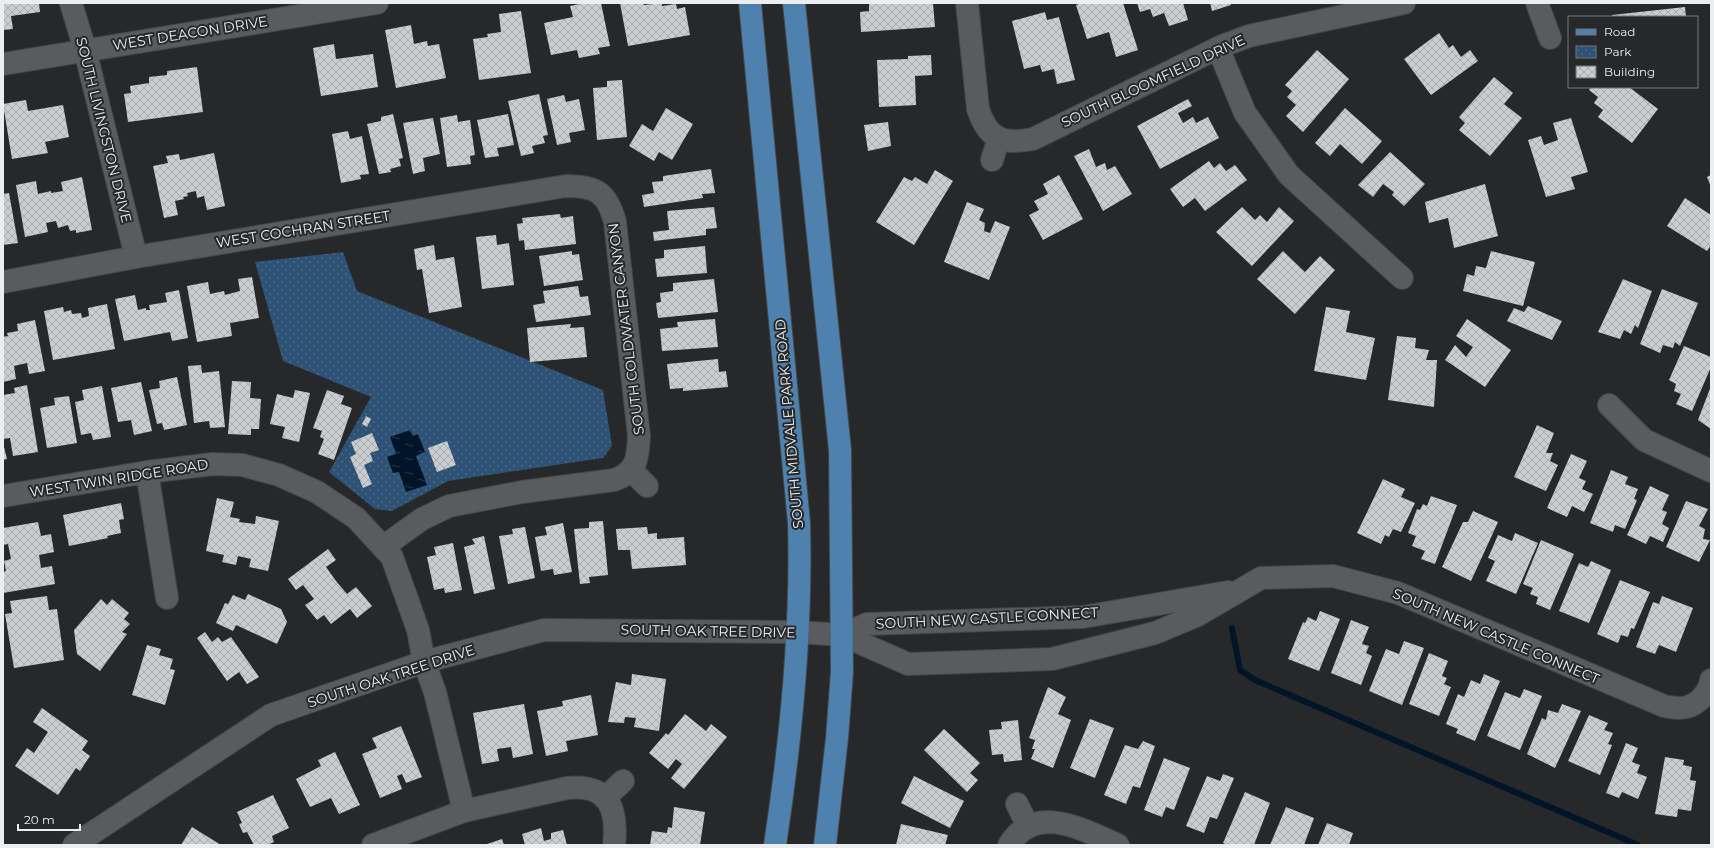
<svg xmlns="http://www.w3.org/2000/svg" width="1714" height="848" viewBox="0 0 1714 848" font-family="Montserrat,sans-serif">
<defs>
<pattern id="park-dots" width="8" height="8" patternUnits="userSpaceOnUse"><rect width="8" height="8" fill="#2d5275"/><path d="M2 2h.1M6 6h.1" fill="none" stroke="#4c6b89" stroke-width="1.8" stroke-linecap="round"/></pattern>
<pattern id="water-ripples" width="26" height="14" patternUnits="userSpaceOnUse"><rect width="26" height="14" fill="#021528"/><path d="M2 4q2-2 4 0t4 0M15 11q2-2 4 0t4 0" fill="none" stroke="#273748"/></pattern>
<pattern id="building-cross-hatch" width="8" height="8" patternUnits="userSpaceOnUse"><rect width="8" height="8" fill="#cacdd0"/><path d="M0 0l8 8M0 8l8-8" fill="none" stroke="#a9acae"/></pattern>
</defs>
<rect width="100%" height="100%" fill="#26282a"/>
<path fill="url(#park-dots)" d="M343 252 357 291 603 390 612 446 603 458 448 481 392 511 375 509 329 472 371 397 283 361 255 262Z"/>
<path fill="url(#water-ripples)" d="M410 430 413 436 418 434 425 452 416 456 427 485 406 492 399 472 393 473 387 457 396 454 390 437Z"/>
<g fill="none" stroke-linecap="round" stroke-linejoin="round">
<path stroke="#021528" stroke-width="6" d="M1232 628 1240 670 1255 680 1638 845"/>
</g>
<g fill="url(#building-cross-hatch)">
<path d="M3 3H39L40 12 11 16 13 29 3 30Z"/>
<path d="M584 3H601L610 46 598 48 600 54 579 58 577 50 551 55 544 23 573 17 570 6Z"/>
<path d="M620 3H643L644 5 662 3V6L676 4 677 9 685 7 690 35 628 46Z"/>
<path d="M869 3H933L935 27 861 32 860 12 869 11Z"/>
<path d="M1082 3H1123L1138 50 1116 57 1109 32 1087 39 1076 5Z"/>
<path d="M1137 3H1183L1188 20 1169 26 1164 13 1153 17 1150 9 1140 12Z"/>
<path d="M1210 3H1230L1231 5 1212 11Z"/>
<path d="M1685 7 1686 17H1612V15Z"/>
<path d="M521 11 531 73 479 80 473 39 488 37 487 34 501 32 499 14Z"/>
<path d="M1045 12 1047 20 1059 17 1075 80 1057 84 1054 69 1042 72 1040 65 1024 69 1012 21Z"/>
<path d="M411 25 414 44 427 41 428 46 439 44 446 78 396 88 385 30Z"/>
<path d="M1439 33 1449 48 1453 45 1461 57 1470 50 1478 61 1431 95 1404 59Z"/>
<path d="M334 44 336 59 373 54 378 87 321 96 313 48Z"/>
<path d="M1317 50 1349 79 1303 132 1286 116 1296 105 1287 97 1292 91 1285 85Z"/>
<path d="M931 55 932 75 915 76 916 105 879 107 877 60 908 59V56Z"/>
<path d="M197 67 203 112 128 122 124 94 131 93 130 86 149 83V77L167 75V71Z"/>
<path d="M1494 77 1513 93 1504 104 1522 118 1490 156 1459 130 1465 123 1459 117Z"/>
<path d="M622 80 627 137 597 140 593 88 607 87V81Z"/>
<path d="M1591 87H1629L1658 109 1632 143 1598 117 1603 110 1594 103 1598 97 1589 90Z"/>
<path d="M539 94 548 135 543 136 545 143 532 146 534 153 521 156 508 101Z"/>
<path d="M564 95 566 102 579 99 585 130 569 133 571 142 557 145 547 99Z"/>
<path d="M1188 99 1192 106 1178 113 1183 123 1193 117 1196 123 1208 117 1219 138 1160 169 1137 126Z"/>
<path d="M26 100 28 111 63 105 69 137 45 142 48 153 12 159 3 104Z"/>
<path d="M666 108 693 124 672 160 659 152 654 161 629 146 642 124 653 131Z"/>
<path d="M1345 108 1382 141 1362 164 1340 144 1330 156 1315 143Z"/>
<path d="M393 114 403 158 399 159 401 166 390 169 391 172 379 174 367 124 381 121V117Z"/>
<path d="M508 114 514 145 497 148 499 156 485 158 477 120Z"/>
<path d="M457 115 458 122 470 120 475 155 470 156 471 164 447 167 440 118Z"/>
<path d="M433 118 440 154 423 158 425 171 413 174 403 123Z"/>
<path d="M1571 118 1588 172 1571 177 1575 189 1546 197 1528 140 1541 136 1544 145 1558 140 1553 123Z"/>
<path d="M888 122 891 146 868 151 864 125Z"/>
<path d="M348 131 350 139 362 136 369 174 360 175 361 179 341 183 332 134Z"/>
<path d="M1089 149 1096 167 1105 163 1107 170 1115 166 1132 194 1103 211 1074 156Z"/>
<path d="M1390 152 1425 184 1404 206 1392 195 1394 192 1383 184 1373 197 1358 185Z"/>
<path d="M214 153 225 206 207 210 204 196 197 198 196 191 187 193 188 196 183 197 184 199 175 201 178 215 164 218 153 166 168 163 166 156 179 154 180 160Z"/>
<path d="M1209 161 1214 168 1220 163 1226 171 1235 165 1247 180 1205 211 1195 198 1183 207 1170 189Z"/>
<path d="M711 169 715 193 702 194 703 198 644 207 642 195 654 193 652 182 663 181V176Z"/>
<path d="M935 170 953 181 914 245 876 222 904 177 912 181 915 177 927 184Z"/>
<path d="M1059 175 1083 219 1043 240 1029 215 1039 210 1034 201 1048 194 1043 184Z"/>
<path d="M1711 175V187L1707 177Z"/>
<path d="M82 177 92 230 76 233V230L70 231 68 225 58 228 56 221 46 223 48 232 25 237 16 185 36 181 38 194 51 191V193L63 191 61 182Z"/>
<path d="M1485 184 1498 236 1454 248 1448 218 1429 223 1425 202Z"/>
<path d="M9 193 18 243 3 245V194Z"/>
<path d="M1685 198 1711 215V245L1707 251 1667 226Z"/>
<path d="M967 202 984 209 979 220 985 223 984 231 990 233 995 221 1010 227 989 280 944 262Z"/>
<path d="M714 207 717 228 706 229V235L654 241 653 232 669 230 667 211Z"/>
<path d="M1242 207 1255 220 1260 215 1267 222 1279 207 1294 221 1252 266 1216 232Z"/>
<path d="M560 214 561 218 573 216 576 244 525 250 524 240 519 241 517 224 523 223 522 218Z"/>
<path d="M496 235 497 245 509 243 514 285 482 289 476 237Z"/>
<path d="M434 245 436 260 454 257 462 307 429 313 422 269 417 270 414 249Z"/>
<path d="M705 246 707 273 657 277 655 259 664 258V250Z"/>
<path d="M572 251V255L579 254 583 280 544 286 539 256Z"/>
<path d="M1283 251 1305 272 1320 256 1335 270 1295 314 1257 279Z"/>
<path d="M1491 251 1535 262 1523 306 1463 291 1467 274 1474 276 1476 266 1486 268Z"/>
<path d="M252 277 259 318 230 323 232 336 197 342 187 286 208 282 210 294 224 291 225 295 240 291 238 279Z"/>
<path d="M714 279 718 312 658 318 656 303 661 302 660 293 673 291V283Z"/>
<path d="M1623 279 1652 291 1638 328 1635 325 1631 334 1624 330 1620 339 1598 332Z"/>
<path d="M578 286 580 297 588 296 591 315 536 322 533 305 545 303 543 291Z"/>
<path d="M1662 289 1698 303 1680 346 1675 342 1673 348 1663 345 1660 353 1640 344Z"/>
<path d="M179 290 188 338 172 341 170 332 124 341 115 299 135 295 138 310 146 308V310H150L149 305 167 302 165 293Z"/>
<path d="M107 304 115 349 53 360 44 311 63 307 64 312 71 310 72 314 81 313 82 318 89 316 88 308Z"/>
<path d="M1528 306 1562 321 1552 340 1507 321 1514 308 1524 312Z"/>
<path d="M1326 307 1350 311 1346 332 1375 338 1366 380 1314 371Z"/>
<path d="M715 319 718 347 662 351 660 329 678 327 677 322Z"/>
<path d="M1467 319 1511 350 1485 387 1445 360 1455 345 1466 357 1473 347 1456 336Z"/>
<path d="M35 320 45 371 29 374 27 363 14 366 16 379 3 382V337L8 336 7 333 18 331 17 324Z"/>
<path d="M571 324 570 328 584 327 587 357 530 362 527 328Z"/>
<path d="M1397 336 1416 338 1415 348 1429 350 1426 360H1437L1434 407 1388 400Z"/>
<path d="M1684 346 1711 357V367L1692 411 1676 404 1681 394 1674 391 1676 384 1669 380Z"/>
<path d="M718 359 719 372 726 371 728 387 683 391V388L670 389 667 364Z"/>
<path d="M201 365 202 373 219 371 225 427 210 428 209 421 194 423 188 366Z"/>
<path d="M177 377 187 425 164 430 162 423 157 424 149 390 160 388 159 381Z"/>
<path d="M232 381 251 382 250 398 261 399 259 429H251V435L228 434Z"/>
<path d="M141 382 152 431 134 435 131 420 118 422 111 388Z"/>
<path d="M27 385 38 452 13 456 10 438 3 439V395L15 393 14 388Z"/>
<path d="M102 386 111 437 93 440 91 433 81 435 75 402 84 400 82 390Z"/>
<path d="M1711 386V429L1698 420Z"/>
<path d="M295 390 310 393 299 442 282 438 285 427 270 424 277 394 293 398Z"/>
<path d="M327 390 344 396 341 404 352 408 334 460 318 454 324 439 320 437 322 431 313 428Z"/>
<path d="M69 396 77 443 47 448 40 408 55 405 54 398Z"/>
<path d="M366 416 371 419 367 427 362 424Z"/>
<path d="M1537 425 1554 433 1546 453H1553L1550 461 1558 465 1546 491 1514 477Z"/>
<path d="M372 433 379 450 370 453 373 461 364 465 372 484 363 488 350 457 356 454 351 442Z"/>
<path d="M447 441 456 465 437 472 428 448Z"/>
<path d="M3 443 7 459 3 460Z"/>
<path d="M1571 454 1587 461 1579 478 1586 481 1582 489 1593 494 1584 512 1572 506 1567 517 1547 508Z"/>
<path d="M1611 470 1628 477 1625 484 1638 489 1634 499 1637 500 1625 529 1615 525 1613 532 1590 523Z"/>
<path d="M1383 479 1405 489 1401 497 1415 503 1401 532 1393 529 1389 537 1385 535 1381 544 1357 533Z"/>
<path d="M1650 486 1669 495 1662 510 1667 512 1662 524 1669 528 1663 542 1650 536 1646 544 1627 535Z"/>
<path d="M1431 496 1457 505 1435 564 1421 559 1425 551 1412 546 1416 536 1408 533 1417 509 1420 510 1423 504 1427 506Z"/>
<path d="M217 498 234 502 230 517 240 519 239 522 255 524 256 516 279 521 268 571 249 567 251 559 238 556 236 565 222 562 224 555 206 551Z"/>
<path d="M1686 501 1708 509 1699 526 1705 529 1703 539 1710 540 1699 562 1666 547Z"/>
<path d="M121 503 124 519 119 520 121 533 107 536 108 538 69 546 63 515Z"/>
<path d="M1473 511 1498 522 1471 581 1442 567 1463 522H1468Z"/>
<path d="M603 521 608 575 589 577 590 583 580 584 574 529 589 528V522Z"/>
<path d="M38 522 41 536 51 534 54 552 39 555 41 568 52 566 55 584 3 593V572L6 571 4 561 11 559 8 544 3 545V528Z"/>
<path d="M563 523 572 572 554 575 553 569 541 571 535 537 547 535 545 527Z"/>
<path d="M525 527 535 578 508 584 499 536 513 534 512 529Z"/>
<path d="M647 527 648 534 657 533V539L684 537 686 565 632 569 630 550H618L616 529Z"/>
<path d="M1515 533 1538 543 1516 594 1486 581 1495 561 1488 558 1498 535 1512 541Z"/>
<path d="M484 536 495 589 474 594 464 547 475 544 472 539Z"/>
<path d="M1541 540 1574 554 1550 610 1536 604 1538 597 1530 594 1533 588 1523 584Z"/>
<path d="M453 543 462 590 445 593 444 588 434 590 427 557 436 555 434 547Z"/>
<path d="M328 549 336 560 326 567 336 581 347 594 356 587 372 606 357 618 350 609 331 624 324 615 317 620 305 605 314 599 303 585 296 590 288 579Z"/>
<path d="M1591 561 1611 570 1589 623 1559 611 1579 563 1588 567Z"/>
<path d="M1620 580 1650 592 1634 629 1631 628 1628 637 1621 635 1618 643 1597 634Z"/>
<path d="M248 594 281 609 287 622 277 644 236 625 233 631 216 623 225 603 228 604 233 595 245 600Z"/>
<path d="M47 596 49 610 57 609 64 660 14 668 5 614 12 613 10 601Z"/>
<path d="M1662 596 1693 608 1676 652 1659 645 1655 654 1636 647 1653 602 1659 604Z"/>
<path d="M101 599 107 605 112 599 129 613 124 619 130 624 122 632 127 634 100 671 77 654 74 630Z"/>
<path d="M1320 611 1340 619 1319 671 1288 659 1303 622 1305 623 1308 617 1316 621Z"/>
<path d="M1351 620 1369 627 1362 644 1369 646 1366 653 1372 656 1361 685 1331 673Z"/>
<path d="M205 632 212 642 218 637 222 642 231 637 259 677 247 684 239 672 227 681 197 638Z"/>
<path d="M1404 641 1424 648 1402 705 1369 691 1386 649 1399 654Z"/>
<path d="M147 645 161 649 159 655 173 659 170 669 175 670 165 705 132 695Z"/>
<path d="M1429 653 1448 661 1442 676 1447 678 1444 684 1451 687 1439 716 1409 704Z"/>
<path d="M632 674 666 679 659 731 634 727 636 718 625 717 624 723 608 722 616 682 631 685Z"/>
<path d="M1484 674 1500 681 1475 741 1456 733 1458 729 1446 724 1458 694 1464 697 1471 680 1480 684Z"/>
<path d="M1048 687 1066 697 1058 714 1071 720 1053 768 1031 759 1035 749H1032L1035 740 1029 738Z"/>
<path d="M1524 689 1542 696 1520 750 1487 736 1505 692 1520 698Z"/>
<path d="M591 695 598 735 566 741 568 751 546 756 537 711 563 706 562 701Z"/>
<path d="M524 704 533 754 513 758 511 747 497 749 499 761 482 764 473 713Z"/>
<path d="M1562 704 1581 711 1555 768 1527 754 1542 718 1546 720 1548 710 1558 713Z"/>
<path d="M42 708 88 741 82 750 90 756 80 771 76 768 58 795 15 766 27 748 34 753 48 732 33 722Z"/>
<path d="M685 714 706 731 711 724 727 737 684 789 671 778 682 764 676 759 668 769 649 753 666 733 668 735Z"/>
<path d="M1589 715 1608 723 1604 730 1613 733 1608 744 1612 745 1600 775 1568 761Z"/>
<path d="M1090 719 1114 728 1095 778 1070 768Z"/>
<path d="M1018 720 1022 760 1004 762 1003 754 992 755 989 730 1002 729 1001 722Z"/>
<path d="M401 726 422 777 406 783 402 774 397 776 402 789 380 798 362 754 377 748 372 738Z"/>
<path d="M944 729 980 763 970 773 978 780 967 792 924 750Z"/>
<path d="M1143 741 1155 746 1140 788 1133 786 1126 804 1104 795 1125 745 1138 749Z"/>
<path d="M1626 743 1638 748 1632 762 1640 765 1637 773 1647 777 1638 799 1622 792 1619 798 1606 793Z"/>
<path d="M335 752 360 805 339 814 331 798 310 807 296 779 321 766 318 760Z"/>
<path d="M1665 757 1684 760 1683 765 1692 767 1690 780 1696 781 1691 811 1678 809 1677 817 1655 814Z"/>
<path d="M1164 758 1190 768 1174 810 1166 807 1162 817 1144 810Z"/>
<path d="M1223 774 1234 778 1217 819 1210 817 1204 833 1186 826 1207 776 1220 781Z"/>
<path d="M914 776 964 801 950 828 901 803Z"/>
<path d="M1245 792 1270 803 1254 845 1246 844 1245 845H1228L1223 843Z"/>
<path d="M273 795 289 828 272 836 274 842 267 845H254L247 832 243 833 239 824 242 823 237 812Z"/>
<path d="M674 807 705 812 700 845H650L652 831 667 833 668 827 672 828Z"/>
<path d="M1286 807 1314 818 1304 845H1270Z"/>
<path d="M1327 823 1353 833 1349 845H1318Z"/>
<path d="M901 824 948 835 945 845H896Z"/>
<path d="M192 827 221 845H181Z"/>
<path d="M541 828 544 841 551 839V833L563 830 567 845H525L522 834Z"/>
<path d="M502 839 504 845H484Z"/>
</g>
<g fill="none" stroke-linecap="round" stroke-linejoin="round">
<g stroke="#444648" stroke-width="24">
<g id="minor">
<path d="M71 3 85 50 136 257"/>
<path d="M967 3 978 109C988 139 1002 145 1033 139L1222 46 1249 36 1404 3"/>
<path d="M1537 3 1550 38"/>
<path d="M1218 48 1245 113 1289 175 1402 278"/>
<path d="M3 64 377 3"/>
<path d="M992 160 999 138"/>
<path d="M3 282 136 257 566 186C596 186 607 192 615 222L639 436C638 458 637 472 614 480L522 492 449 506 422 519 383 547"/>
<path d="M1609 405 1644 440 1711 471"/>
<path d="M631 470 647 486"/>
<path d="M147 472 167 598"/>
<path d="M3 496 147 472 213 464 242 465 279 475 317 492 356 518 392 557 418 630 424 662 435 692 464 811"/>
<path d="M842 635 867 624 1083 617 1228 592"/>
<path d="M605 798 623 781"/>
<path d="M1017 804 1028 826"/>
<path d="M74 845 271 715 424 662 544 630 798 632 842 635 908 664 1052 659 1155 633 1198 615 1261 578 1333 576 1398 593 1664 706C1669 707 1675 708 1680 708 1695 708 1709 694 1711 680"/>
<path d="M373 845 464 811 567 788C609 784 618 808 614 845"/>
<path d="M1009 845C1036 802 1083 830 1118 845"/>
</g>
</g>
<g stroke="#444648" stroke-width="24">
<g id="major">
<path d="M750 3 799 523C802 630 791 740 775 845"/>
<path d="M794 3 840 450 842 672 837 738 825 845"/>
</g>
</g>
<use href="#minor" stroke="#595b5e" stroke-width="22"/>
<use href="#major" stroke="#4f81ae" stroke-width="22"/>
</g>
<g text-anchor="middle" stroke-width="4" stroke-linejoin="round" paint-order="stroke">
<g font-size="14" fill="#ecedef" stroke="#26282a">
<text transform="translate(190 33) rotate(-9)" y="5">WEST DEACON DRIVE</text>
<text transform="translate(1153 81) rotate(-25)" y="5">SOUTH BLOOMFIELD DRIVE</text>
<text transform="translate(104 130) rotate(76)" y="5">SOUTH LIVINGSTON DRIVE</text>
<text transform="translate(303 229) rotate(-9)" y="5">WEST COCHRAN STREET</text>
<text transform="translate(626 329) rotate(-97)" y="5">SOUTH COLDWATER CANYON</text>
<text transform="translate(789 424) rotate(-95)" y="5">SOUTH MIDVALE PARK ROAD</text>
<text transform="translate(119 478) rotate(-9)" y="5">WEST TWIN RIDGE ROAD</text>
<text transform="translate(987 618) rotate(-3)" y="5">SOUTH NEW CASTLE CONNECT</text>
<text transform="translate(708 631) rotate(1)" y="5">SOUTH OAK TREE DRIVE</text>
<text transform="translate(1496 636) rotate(23)" y="5">SOUTH NEW CASTLE CONNECT</text>
<text transform="translate(391 676) rotate(-18)" y="5">SOUTH OAK TREE DRIVE</text>
</g>
</g>
<rect width="1714" height="848" fill="none" stroke="#ecedef" stroke-width="8"/>
<rect x="1568" y="16" width="130" height="72" fill="#26282a" stroke="#757779"/>
<rect x="1576" y="29" width="20" height="6" fill="#4f81ae" stroke="#757779"/>
<text x="1604" y="36" font-size="12" fill="#ecedef">Road</text>
<rect x="1576" y="46" width="20" height="12" fill="url(#park-dots)" stroke="#757779"/>
<text x="1604" y="56" font-size="12" fill="#ecedef">Park</text>
<rect x="1576" y="66" width="20" height="12" fill="url(#building-cross-hatch)" stroke="#757779"/>
<text x="1604" y="76" font-size="12" fill="#ecedef">Building</text>
<path d="M18 824v6h62v-6" fill="none" stroke="#ecedef" stroke-width="2"/>
<text x="24" y="824" font-size="12" fill="#ecedef" stroke="#26282a" stroke-width="3" paint-order="stroke">20 m</text>
</svg>
